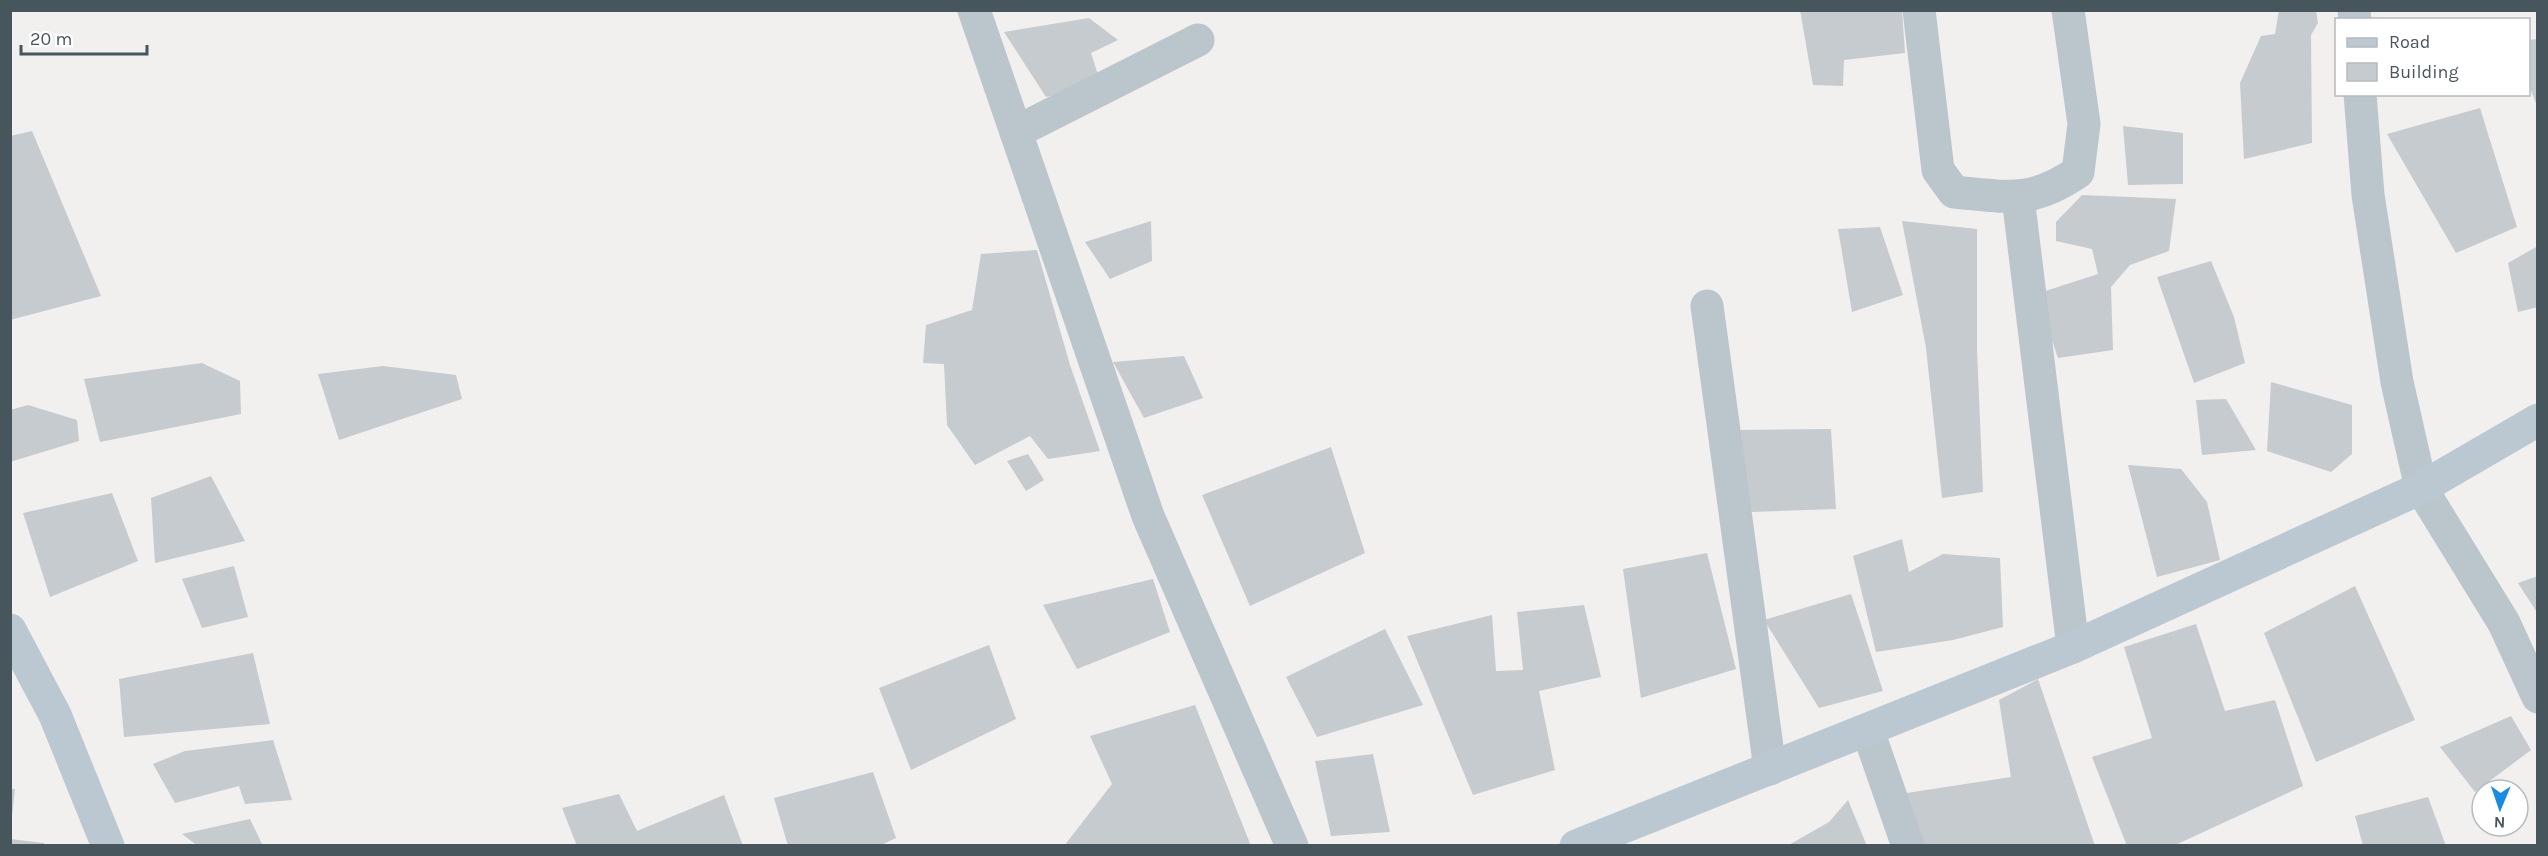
<svg xmlns="http://www.w3.org/2000/svg" width="2548" height="856" viewBox="0 0 2548 856" font-family="Karla,sans-serif">
<rect width="100%" height="100%" fill="#f2efef"/>
<g fill="#c6cbcf">
<path d="M1800 10H1902L1905 53 1844 60 1843 86 1813 85Z"/>
<path d="M2279 10H2316L2318 23 2311 35 2312 143 2244 159 2240 83 2261 36 2275 34Z"/>
<path d="M1089 18 1118 40 1091 53 1101 84 1046 97 1004 32Z"/>
<path d="M2538 39V106H2537L2528 83V40Z"/>
<path d="M2480 108 2517 227 2456 253 2387 134Z"/>
<path d="M2123 126 2183 133V184L2128 185Z"/>
<path d="M32 131 101 296 10 320V136Z"/>
<path d="M2082 195 2176 199 2169 251 2130 265 2111 287 2113 350 2058 358 2036 294 2098 274 2092 249 2056 241V222Z"/>
<path d="M1151 221 1152 261 1110 279 1085 242Z"/>
<path d="M1902 221 1977 229V350L1983 492 1942 498 1926 348Z"/>
<path d="M1880 227 1903 295 1852 312 1838 229Z"/>
<path d="M2538 246V307L2518 312 2508 263Z"/>
<path d="M1037 250 1070 365 1100 451 1048 459 1030 436 975 465 947 425 944 364 923 363 926 325 972 310 981 254Z"/>
<path d="M2211 261 2234 317 2245 363 2194 383 2157 277Z"/>
<path d="M1184 356 1203 398 1144 418 1113 362Z"/>
<path d="M202 363 240 381 241 414 100 442 84 379Z"/>
<path d="M383 366 456 375 462 399 339 440 318 374Z"/>
<path d="M2271 382 2352 405V454L2331 472 2267 451Z"/>
<path d="M2226 399 2256 450 2202 455 2196 400Z"/>
<path d="M28 405 77 420 79 441 10 462V410Z"/>
<path d="M1831 429 1836 509 1749 512 1739 430Z"/>
<path d="M1331 447 1365 553 1250 606 1202 495Z"/>
<path d="M1028 454 1044 480 1026 491 1007 461Z"/>
<path d="M2128 465 2181 469 2207 502 2220 560 2157 577Z"/>
<path d="M211 476 245 541 155 563 151 498Z"/>
<path d="M112 493 138 561 50 597 23 513Z"/>
<path d="M1902 539 1909 572 1943 554 2000 558 2003 627 1953 640 1876 652 1853 556Z"/>
<path d="M1707 553 1736 669 1641 698 1623 569Z"/>
<path d="M234 566 248 617 202 628 182 579Z"/>
<path d="M2538 576V614L2518 583Z"/>
<path d="M1153 579 1170 632 1077 669 1043 605Z"/>
<path d="M2355 586 2415 720 2316 762 2264 633Z"/>
<path d="M1851 594 1883 691 1819 708 1764 620Z"/>
<path d="M1584 605 1601 677 1539 691 1555 770 1473 795 1407 636 1492 615 1496 671 1523 670 1517 612Z"/>
<path d="M2196 624 2225 711 2275 700 2303 786 2173 846H2127L2092 757 2152 738 2124 647Z"/>
<path d="M1385 629 1423 705 1317 737 1286 677Z"/>
<path d="M989 645 1016 719 911 770 879 688Z"/>
<path d="M253 653 270 724 124 737 119 679Z"/>
<path d="M2038 679 2095 846H1919L1900 794 2011 777 1999 700Z"/>
<path d="M1195 705 1251 846H1064L1112 784 1090 736Z"/>
<path d="M2511 716 2531 750 2475 792 2440 747Z"/>
<path d="M273 740 292 800 245 804 239 786 175 803 153 764 185 751Z"/>
<path d="M1373 754 1390 832 1331 836 1315 761Z"/>
<path d="M873 772 896 838 879 846H788L774 798Z"/>
<path d="M10 789H15L12 816H10Z"/>
<path d="M619 794 637 831 724 795 743 846H577L562 808Z"/>
<path d="M2428 797 2446 846H2363L2355 816Z"/>
<path d="M1848 800 1867 846H1787L1829 822Z"/>
<path d="M250 819 263 846H198L182 834Z"/>
<path d="M10 839 44 843 45 846H10Z"/>
</g>
<g fill="none" stroke-linecap="round" stroke-linejoin="round">
<g stroke="#bbc6cc" stroke-width="33">
<path d="M974 10 1148 516 1292 846"/>
<path d="M1919 10 1938 170 1954 192C2008 197 2031 204 2078 172L2084 124 2068 10"/>
<path d="M2354 10 2355 20"/>
<path d="M2360 94 2368 195 2397 382 2421 488 2504 623 2538 697"/>
<path d="M1016 132 1198 40"/>
<path d="M2018 197 2073 647"/>
<path d="M1707 306 1770 769"/>
<path d="M1868 731 1908 846"/>
</g>
<g stroke="#bbc8d1" stroke-width="33">
<path d="M10 630 55 715 108 846"/>
<path d="M1576 846 2073 647 2421 488 2538 420"/>
</g>
</g>
<rect width="2548" height="856" fill="none" stroke="#47555d" stroke-width="24"/>
<rect x="2335" y="18" width="195" height="78" fill="#ffffff" stroke="#b5bbbe" stroke-width="1.5"/>
<rect x="2347" y="38" width="30" height="9" fill="#bbc8d1" stroke="#b5bbbe" stroke-width="1.5"/>
<text x="2389" y="48" font-size="18" fill="#47555d">Road</text>
<rect x="2347" y="63" width="30" height="18" fill="#c6cbcf" stroke="#b5bbbe" stroke-width="1.5"/>
<text x="2389" y="78" font-size="18" fill="#47555d">Building</text>
<g transform="translate(2500 808) rotate(182)"><circle r="28" fill="#ffffff" stroke="#b5bbbe" stroke-width="1.5"/>
<path d="M0-4.5L10 22L0 15L-10 22Z" fill="#198ce2"/>
<text y="-9" font-size="16" font-weight="bold" text-anchor="middle" fill="#47555d">N</text>
</g>
<path d="M21 45v9h126v-9" fill="none" stroke="#47555d" stroke-width="3"/>
<text x="30" y="45" font-size="18" fill="#47555d" stroke="#ffffff" stroke-width="4.5" paint-order="stroke">20 m</text>
</svg>
